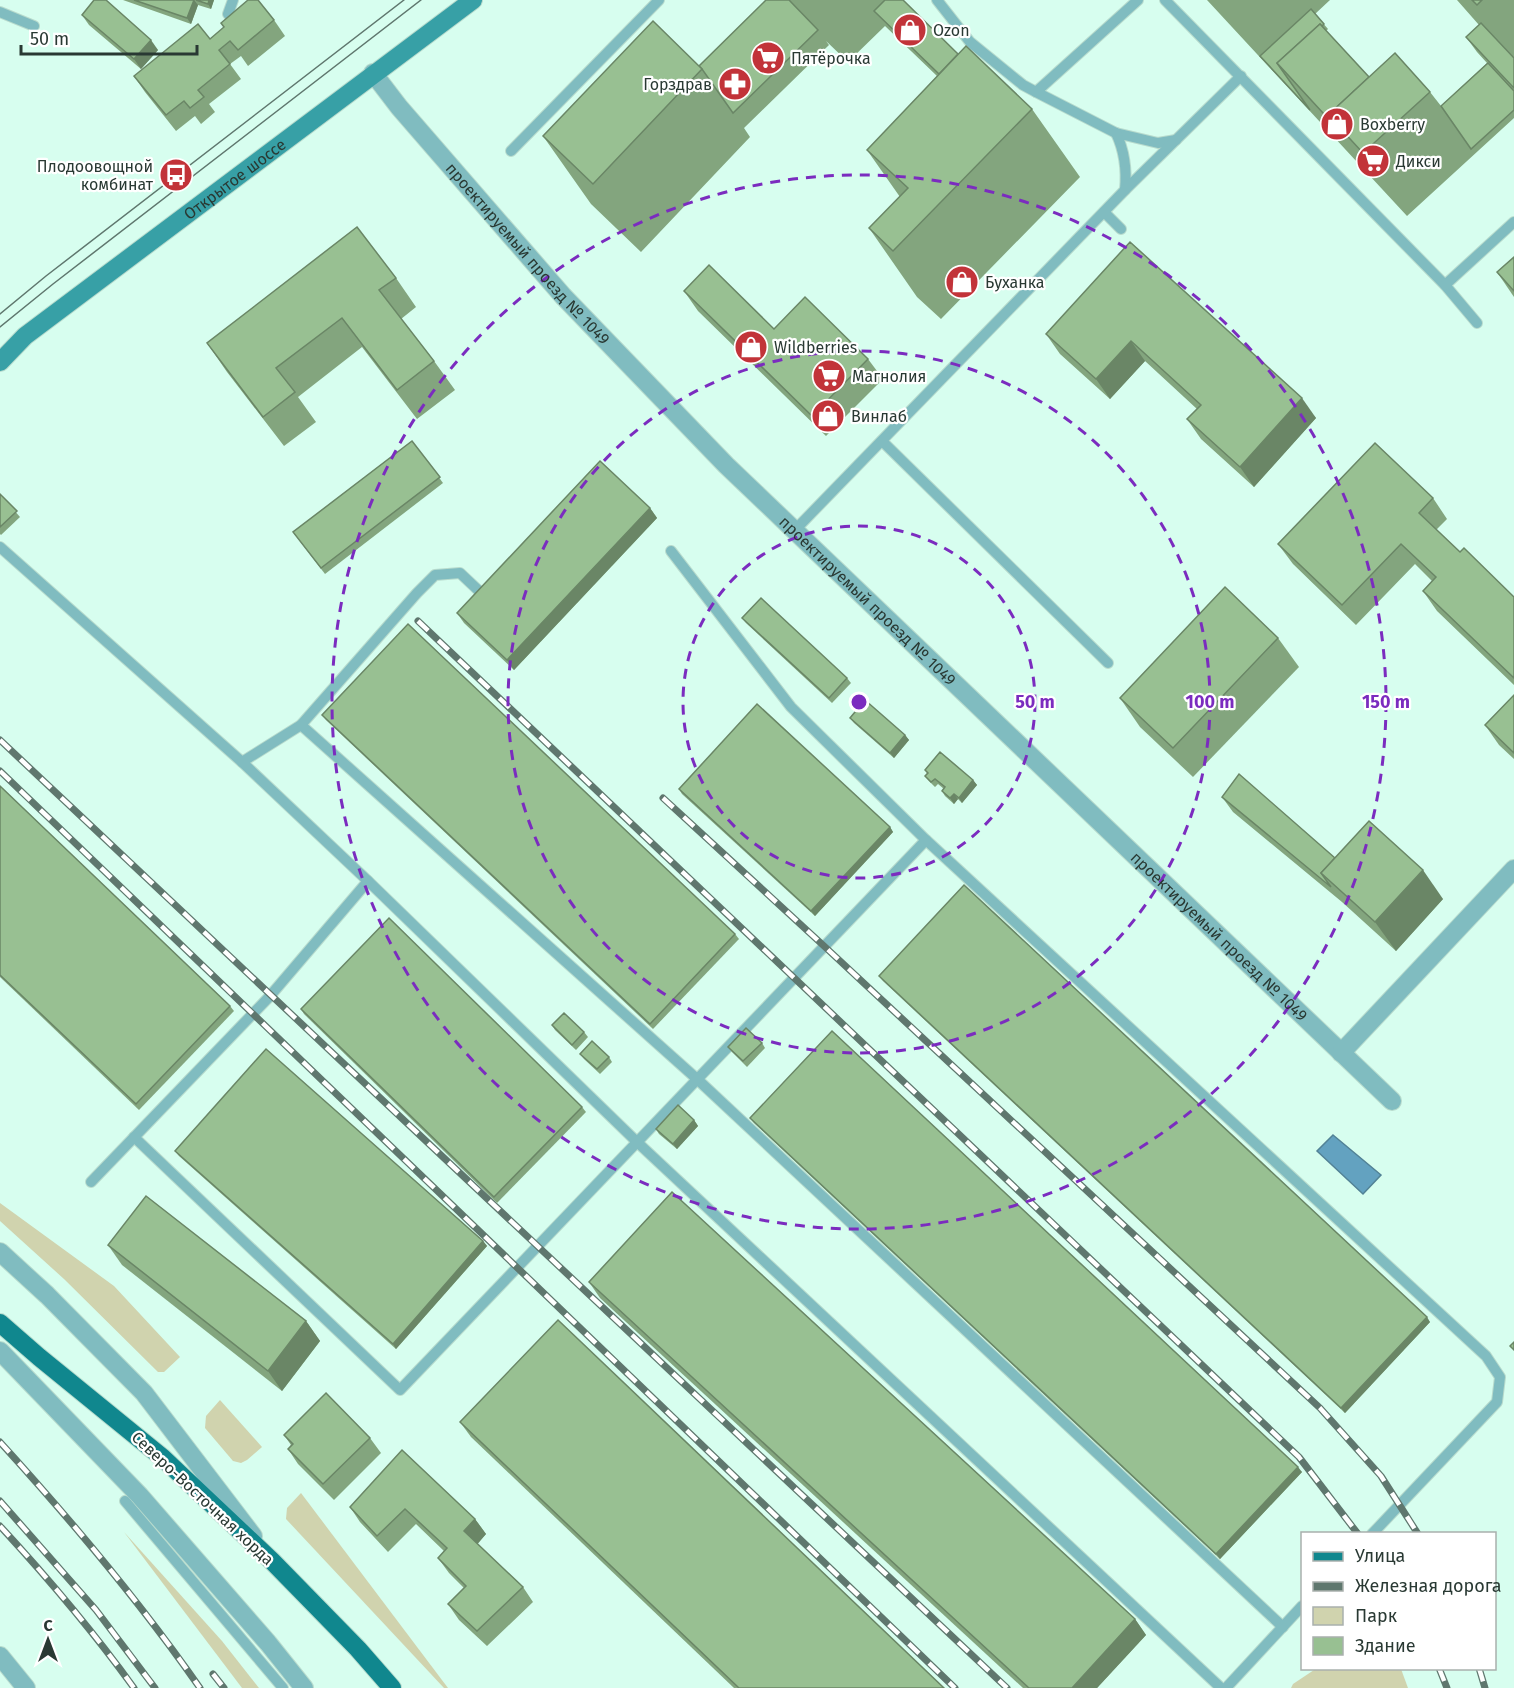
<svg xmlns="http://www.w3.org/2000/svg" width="1514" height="1688" viewBox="0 0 1514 1688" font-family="'Fira Sans',sans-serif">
<rect width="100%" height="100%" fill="#d7feef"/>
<g fill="#d0d3ae">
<path d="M0 1203 114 1286 180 1357 164 1372H158L64 1279 0 1221Z"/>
<path d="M220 1400 262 1447 247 1460 241 1463 233 1461 205 1428 206 1416Z"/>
<path d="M301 1493 448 1688H444L286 1519 287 1508Z"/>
<path d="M124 1532 222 1641 259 1688H242Z"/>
<path d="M1317 1668 1401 1669 1408 1688H1291L1293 1684Z"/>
</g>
<path fill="#63a2c0" stroke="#528296" stroke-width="1.5" d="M1333 1135 1381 1175 1363 1194 1317 1151Z"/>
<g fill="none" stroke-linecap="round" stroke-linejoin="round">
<g stroke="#b8dbcd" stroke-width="12">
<g id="lane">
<path d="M937 0 970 42 1023 85 1036 92 1116 133 1158 143 1176 140"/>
<path d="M1165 0 1445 285 1477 323"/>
<path d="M0 12 34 26"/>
<path d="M228 14 233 0"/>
<path d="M1036 92 1138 0"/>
<path d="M1116 133C1125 152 1127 169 1125 190"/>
<path d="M511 151 659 0"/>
<path d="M1104 212 1121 229"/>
<path d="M1445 285 1514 222"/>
<path d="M882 441 1108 663"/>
<path d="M794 531 1125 190 1241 76"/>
<path d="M0 547 242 762 368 881 637 1142 1221 1688"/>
<path d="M671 551 791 707 926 840 1486 1356 1500 1377 1497 1402 1372 1534"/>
<path d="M301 725 697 1079 1283 1627"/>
<path d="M242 762 301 725 417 593 435 575 460 573 478 590"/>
<path d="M134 1137 400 1390 926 840"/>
<path d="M91 1182 270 996 368 881"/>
<path d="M125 1501 283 1688"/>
<path d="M1226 1688 1302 1606"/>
</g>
</g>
<g stroke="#b8dbcd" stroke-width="20">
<g id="street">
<path id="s1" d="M373 73 399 107 563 296 726 465 1392 1101"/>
<path d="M1341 1053 1514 869"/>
<path d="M0 1252 47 1295 144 1393 253 1536"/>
<path d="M0 1351 140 1496 268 1643 304 1688"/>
<path d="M0 1656 26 1688"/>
</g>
</g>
<g stroke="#b8dbcd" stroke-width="20">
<g id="secondary">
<path id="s2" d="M0 362 25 336 473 0"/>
</g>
</g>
<g stroke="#b8dbcd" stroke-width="20">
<path id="primary" d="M0 1323 39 1357 163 1458 272 1561 358 1649 392 1688"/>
</g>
<use href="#lane" stroke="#80bcc0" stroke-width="10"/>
<use href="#street" stroke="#80bcc0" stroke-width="18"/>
<use href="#secondary" stroke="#37a0a6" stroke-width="18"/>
<use href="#primary" stroke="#10878e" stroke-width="18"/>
<g stroke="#5f776e" stroke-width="1.5">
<path d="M0 314 46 276 404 0"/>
<path d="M0 327 53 284 421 0"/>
</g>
<g stroke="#5f776e" stroke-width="7">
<g id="rail">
<path d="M418 621 1299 1457 1358 1534"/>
<path d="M0 740 1007 1688"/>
<path d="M0 771 955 1688"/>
<path d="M663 798 824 946 1320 1408 1381 1476 1418 1534"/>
<path d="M0 1442C71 1520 140 1602 200 1688"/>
<path d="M0 1501 96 1610 155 1688"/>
<path d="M0 1526C47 1577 93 1631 134 1688"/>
<path d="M1439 1668 1447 1688"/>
<path d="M1479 1668 1485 1688"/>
<path d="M213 1674 224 1688"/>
</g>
</g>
<use href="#rail" stroke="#fff" stroke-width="4.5" stroke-dasharray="14" stroke-linecap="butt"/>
</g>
<g fill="#83a57e">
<path d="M123 0H214L211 9 198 5 191 24Z"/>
<path d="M766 0H903L958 54 1032 109 1080 177 941 319 917 297 869 228 900 197 867 150 937 76 885 26 848 62 826 41 829 45 744 128 750 137 641 252 591 204 543 136 699 66Z"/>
<path d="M1207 0H1330L1315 14 1328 29 1326 31 1369 77 1430 92 1441 106 1487 63 1477 52 1466 37 1479 25 1457 0H1514V118L1407 216Z"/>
<path d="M82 15 158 50 141 69 89 25Z"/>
<path d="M274 20 285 36 248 66 241 56 230 64 241 79 209 104 215 112 201 124 195 116 176 131 145 92 134 76 210 39Z"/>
<path d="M1130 242 1316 418 1254 487 1201 439 1187 419 1197 409 1145 361 1110 399 1060 354 1046 334Z"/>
<path d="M1514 257V297L1497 272Z"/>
<path d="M396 278 416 307 401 319 434 361 455 390 417 419 362 347 298 397 316 422 284 446 227 372 207 343Z"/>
<path d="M684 291 774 329 868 359 883 379 826 436 698 311Z"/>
<path d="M412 441 443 483 325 574 293 532Z"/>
<path d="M0 494 20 517 1 535 0 534Z"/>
<path d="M1433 498 1447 519 1436 530 1460 552 1514 597V685L1437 611 1423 591 1432 581 1415 564 1356 625 1293 564 1278 544Z"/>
<path d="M650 508 657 518 514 670 464 623 457 613Z"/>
<path d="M742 618 847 678 851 683 832 703 746 623Z"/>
<path d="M1278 638 1299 667 1193 777 1140 727 1120 698Z"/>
<path d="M1514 695V759L1499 745 1485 725Z"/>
<path d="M322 715 735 934 739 939 653 1029 326 720Z"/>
<path d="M850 718 905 735 909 740 894 758 854 723Z"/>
<path d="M925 770 973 780 977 785 962 803 958 799 954 804 945 796 942 791 944 789 938 784 935 787 929 781 925 776 927 773Z"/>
<path d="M0 786 230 1006 234 1011 139 1110 0 977Z"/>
<path d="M679 789 890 827 893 832 815 916 682 794Z"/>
<path d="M1222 797 1335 858 1443 899 1396 951 1342 902 1233 812Z"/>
<path d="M879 976 1430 1322 1345 1413 883 981Z"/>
<path d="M301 1009 582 1107 586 1112 497 1203 304 1014Z"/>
<path d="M552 1025 584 1032 588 1037 576 1050 555 1030Z"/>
<path d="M762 1043 765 1048 747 1067 732 1052 728 1047Z"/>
<path d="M580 1054 609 1057 612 1062 600 1074 584 1059Z"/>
<path d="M750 1118 1302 1472 1220 1559 754 1123Z"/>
<path d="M694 1120 698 1126 677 1149 659 1134 656 1129Z"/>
<path d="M175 1151 483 1241 487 1246 396 1349 179 1156Z"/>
<path d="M108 1245 306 1321 320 1341 282 1391 122 1265Z"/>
<path d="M589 1282 1135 1619 1146 1635 1097 1688H1023L600 1298Z"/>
<path d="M460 1422 944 1688H734L471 1437Z"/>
<path d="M284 1435 370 1438 381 1453 334 1500 298 1464 288 1449 291 1445Z"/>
<path d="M402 1450 475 1519 486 1534 477 1544 523 1587 533 1602 487 1646 459 1620 448 1604 464 1588 449 1573 438 1558 444 1551 416 1524 388 1552 360 1522 350 1507Z"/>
</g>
<g fill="#6a8666">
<path d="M194 0 198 5 191 24 187 18Z"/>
<path d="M209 0H214L211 9 208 4Z"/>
<path d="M151 40 158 50 141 69 134 59Z"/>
<path d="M1131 341 1145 361 1110 399 1096 379Z"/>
<path d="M1302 398 1316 418 1254 487 1240 467Z"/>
<path d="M650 508 657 518 514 670 507 660Z"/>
<path d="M905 735 909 740 894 758 890 753Z"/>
<path d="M973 780 977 785 962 803 959 798Z"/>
<path d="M954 794 958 799 954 804 950 798Z"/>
<path d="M890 827 893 832 815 916 811 911Z"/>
<path d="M1423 870 1443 899 1396 951 1375 922Z"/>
<path d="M694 1120 698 1126 677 1149 673 1144Z"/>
<path d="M483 1241 487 1246 396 1349 393 1344Z"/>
<path d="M1427 1317 1430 1322 1345 1413 1341 1408Z"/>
<path d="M306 1321 320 1341 282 1391 268 1371Z"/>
<path d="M1298 1467 1302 1472 1220 1559 1216 1554Z"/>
<path d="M475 1519 486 1534 475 1547 464 1531Z"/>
<path d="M1135 1619 1146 1635 1097 1688H1072Z"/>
</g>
<g fill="#98c092" stroke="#6a8666" stroke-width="1.5">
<path d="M94 0H106L151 40 134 59 82 15Z"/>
<path d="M134 0H194L187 18Z"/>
<path d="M196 0H209L208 4Z"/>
<path d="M248 0H258L274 20 238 50 230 41 219 50 230 64 198 90 204 97 190 108 184 101 166 115 134 76 198 24 210 39 224 27 221 23Z"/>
<path d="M766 0H789L818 30 733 113 702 69 699 66Z"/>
<path d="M885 0H903L958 54 939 74 874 11Z"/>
<path d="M1472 0H1482L1477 5Z"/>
<path d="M1311 9 1324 24 1322 26 1320 24 1277 63 1310 110 1260 56Z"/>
<path d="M653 21 702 69 593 184 543 136Z"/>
<path d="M1481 23 1514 58V88L1466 37Z"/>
<path d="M1320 24 1369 77 1328 115 1335 126 1277 63Z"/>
<path d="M966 46 1032 109 893 251 869 228 908 188 867 150Z"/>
<path d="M1395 53 1430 92 1363 153 1328 115Z"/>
<path d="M1488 63 1514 91V110L1471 149 1441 106Z"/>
<path d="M357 227 396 278 379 290 434 361 397 390 342 318 276 368 295 392 263 417 207 343Z"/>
<path d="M1130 242 1302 398 1240 467 1187 419 1201 405 1131 341 1096 379 1046 334Z"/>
<path d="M1514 257V291L1497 272Z"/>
<path d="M709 265 774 329 805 297 868 359 812 416 684 291Z"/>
<path d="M412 441 440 477 321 568 293 532Z"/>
<path d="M1375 443 1433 498 1419 513 1460 552 1464 548 1514 597V678L1423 591 1436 577 1401 544 1342 605 1278 544Z"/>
<path d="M600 461 650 508 507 660 457 613Z"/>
<path d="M0 494 17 511 0 527Z"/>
<path d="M1225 587 1278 638 1173 748 1120 698Z"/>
<path d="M761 598 847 678 829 698 742 618Z"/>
<path d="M408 624 735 934 650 1024 322 715Z"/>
<path d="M1514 695V753L1485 725Z"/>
<path d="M865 700 905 735 890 753 850 718Z"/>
<path d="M757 704 890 827 811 911 679 789Z"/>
<path d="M940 752 973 780 959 798 954 794 950 798 942 791 945 787 935 779 931 782 925 776 928 773 925 770Z"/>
<path d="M1239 774 1335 858 1321 873 1331 887 1222 797Z"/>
<path d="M0 786 230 1006 136 1104 0 975Z"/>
<path d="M1369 821 1423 870 1375 922 1321 873Z"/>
<path d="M964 885 1427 1317 1341 1408 879 976Z"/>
<path d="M389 918 582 1107 494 1197 301 1009Z"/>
<path d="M564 1013 584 1032 572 1045 552 1025Z"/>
<path d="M746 1028 762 1043 743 1061 728 1047Z"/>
<path d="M832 1031 1298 1467 1216 1554 750 1118Z"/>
<path d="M592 1041 609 1057 597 1069 580 1054Z"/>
<path d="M266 1049 483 1241 393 1344 175 1151Z"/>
<path d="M678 1105 694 1120 673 1144 656 1129Z"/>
<path d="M672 1192 1135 1619 1072 1688H1029L589 1282Z"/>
<path d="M146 1196 306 1321 268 1371 108 1245Z"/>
<path d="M558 1320 944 1688H739L460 1422Z"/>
<path d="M1514 1342V1350L1510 1346Z"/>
<path d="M326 1393 370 1438 323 1484 288 1449 293 1444 284 1435Z"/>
<path d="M402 1450 475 1519 464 1531 523 1587 477 1631 448 1604 466 1586 438 1558 447 1548 405 1509 377 1536 350 1507Z"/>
</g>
<g fill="none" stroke="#7b2cbf" stroke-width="3" stroke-dasharray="10 8">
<circle cx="859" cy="702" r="176"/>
<circle cx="859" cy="702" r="351"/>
<circle cx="859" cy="702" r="527"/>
</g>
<defs>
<g id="shop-disc" transform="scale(1.725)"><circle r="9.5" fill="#c23339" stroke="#fff"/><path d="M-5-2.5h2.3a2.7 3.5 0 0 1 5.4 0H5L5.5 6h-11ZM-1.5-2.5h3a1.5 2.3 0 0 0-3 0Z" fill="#fff"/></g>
<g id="supermarket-disc" transform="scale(1.725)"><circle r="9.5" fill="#c23339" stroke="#fff"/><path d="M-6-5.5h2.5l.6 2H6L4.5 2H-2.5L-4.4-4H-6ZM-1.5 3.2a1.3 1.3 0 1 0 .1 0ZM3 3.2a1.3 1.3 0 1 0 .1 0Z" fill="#fff"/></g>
<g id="pharmacy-disc" transform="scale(1.725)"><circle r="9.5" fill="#c23339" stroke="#fff"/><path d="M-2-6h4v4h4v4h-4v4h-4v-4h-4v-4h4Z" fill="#fff"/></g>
<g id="bus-disc" transform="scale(1.725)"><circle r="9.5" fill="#c23339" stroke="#fff"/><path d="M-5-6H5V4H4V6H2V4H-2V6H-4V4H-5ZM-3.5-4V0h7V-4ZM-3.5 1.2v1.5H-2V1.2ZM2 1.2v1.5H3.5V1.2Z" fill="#fff"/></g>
</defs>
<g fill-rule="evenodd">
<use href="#shop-disc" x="910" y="30"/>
<use href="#supermarket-disc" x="768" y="58"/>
<use href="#pharmacy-disc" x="735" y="84"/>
<use href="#shop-disc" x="1337" y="124"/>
<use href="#supermarket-disc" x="1373" y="161"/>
<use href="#bus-disc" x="176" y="175"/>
<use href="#shop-disc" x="962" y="282"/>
<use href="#shop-disc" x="751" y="347"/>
<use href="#supermarket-disc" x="829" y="376"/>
<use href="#shop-disc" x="828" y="416"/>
</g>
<g text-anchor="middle" stroke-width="4.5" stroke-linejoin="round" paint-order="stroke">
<g font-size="16" fill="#293933" stroke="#fff" text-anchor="start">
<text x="933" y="36">Ozon</text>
<text x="791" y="64">Пятёрочка</text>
<text x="712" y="90" text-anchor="end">Горздрав</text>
<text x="1360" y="130">Boxberry</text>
<text x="1396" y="167">Дикси</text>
<text x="153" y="172" text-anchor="end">Плодоовощной<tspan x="153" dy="18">комбинат</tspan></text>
<text x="985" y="288">Буханка</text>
<text x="774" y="353">Wildberries</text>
<text x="852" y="382">Магнолия</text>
<text x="851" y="422">Винлаб</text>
</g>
<g font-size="16" fill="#293933" stroke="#fff">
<text dy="6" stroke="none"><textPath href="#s2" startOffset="298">Открытое шоссе</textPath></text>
<text dy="6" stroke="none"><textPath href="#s1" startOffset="238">проектируемый проезд № 1049</textPath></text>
<text dy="6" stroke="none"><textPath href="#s1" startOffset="724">проектируемый проезд № 1049</textPath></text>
<text dy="6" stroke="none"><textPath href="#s1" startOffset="1210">проектируемый проезд № 1049</textPath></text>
<text transform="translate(203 1498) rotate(43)" y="6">Северо-Восточная хорда</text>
</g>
</g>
<circle cx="859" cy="702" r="9" fill="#7b2cbf" stroke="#fff" stroke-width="3"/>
<g font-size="18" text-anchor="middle" font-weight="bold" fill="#7b2cbf" stroke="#fff" stroke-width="4.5" stroke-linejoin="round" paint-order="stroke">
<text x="1035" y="708">50 m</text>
<text x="1210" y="708">100 m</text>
<text x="1386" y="708">150 m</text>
</g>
<rect x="1301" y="1532" width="195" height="138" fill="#ffffff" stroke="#a9b0ad" stroke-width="1.5"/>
<rect x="1313" y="1552" width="30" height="9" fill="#10878e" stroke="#a9b0ad" stroke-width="1.5"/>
<text x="1355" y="1562" font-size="18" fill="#293933">Улица</text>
<rect x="1313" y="1582" width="30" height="9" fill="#5f776e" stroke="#a9b0ad" stroke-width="1.5"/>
<text x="1355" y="1592" font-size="18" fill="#293933">Железная дорога</text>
<rect x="1313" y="1607" width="30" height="18" fill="#d0d3ae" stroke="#a9b0ad" stroke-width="1.5"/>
<text x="1355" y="1622" font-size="18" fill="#293933">Парк</text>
<rect x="1313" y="1637" width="30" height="18" fill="#98c092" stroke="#a9b0ad" stroke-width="1.5"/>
<text x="1355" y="1652" font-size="18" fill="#293933">Здание</text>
<g transform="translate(48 1640)" stroke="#ffffff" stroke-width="4.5" paint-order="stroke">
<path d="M0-4.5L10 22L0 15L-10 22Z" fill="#293933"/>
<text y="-9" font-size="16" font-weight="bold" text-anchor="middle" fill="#293933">С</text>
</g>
<path d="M21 45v9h176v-9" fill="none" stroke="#293933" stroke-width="3"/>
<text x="30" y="45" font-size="18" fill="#293933" stroke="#ffffff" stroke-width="4.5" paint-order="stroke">50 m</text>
</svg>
